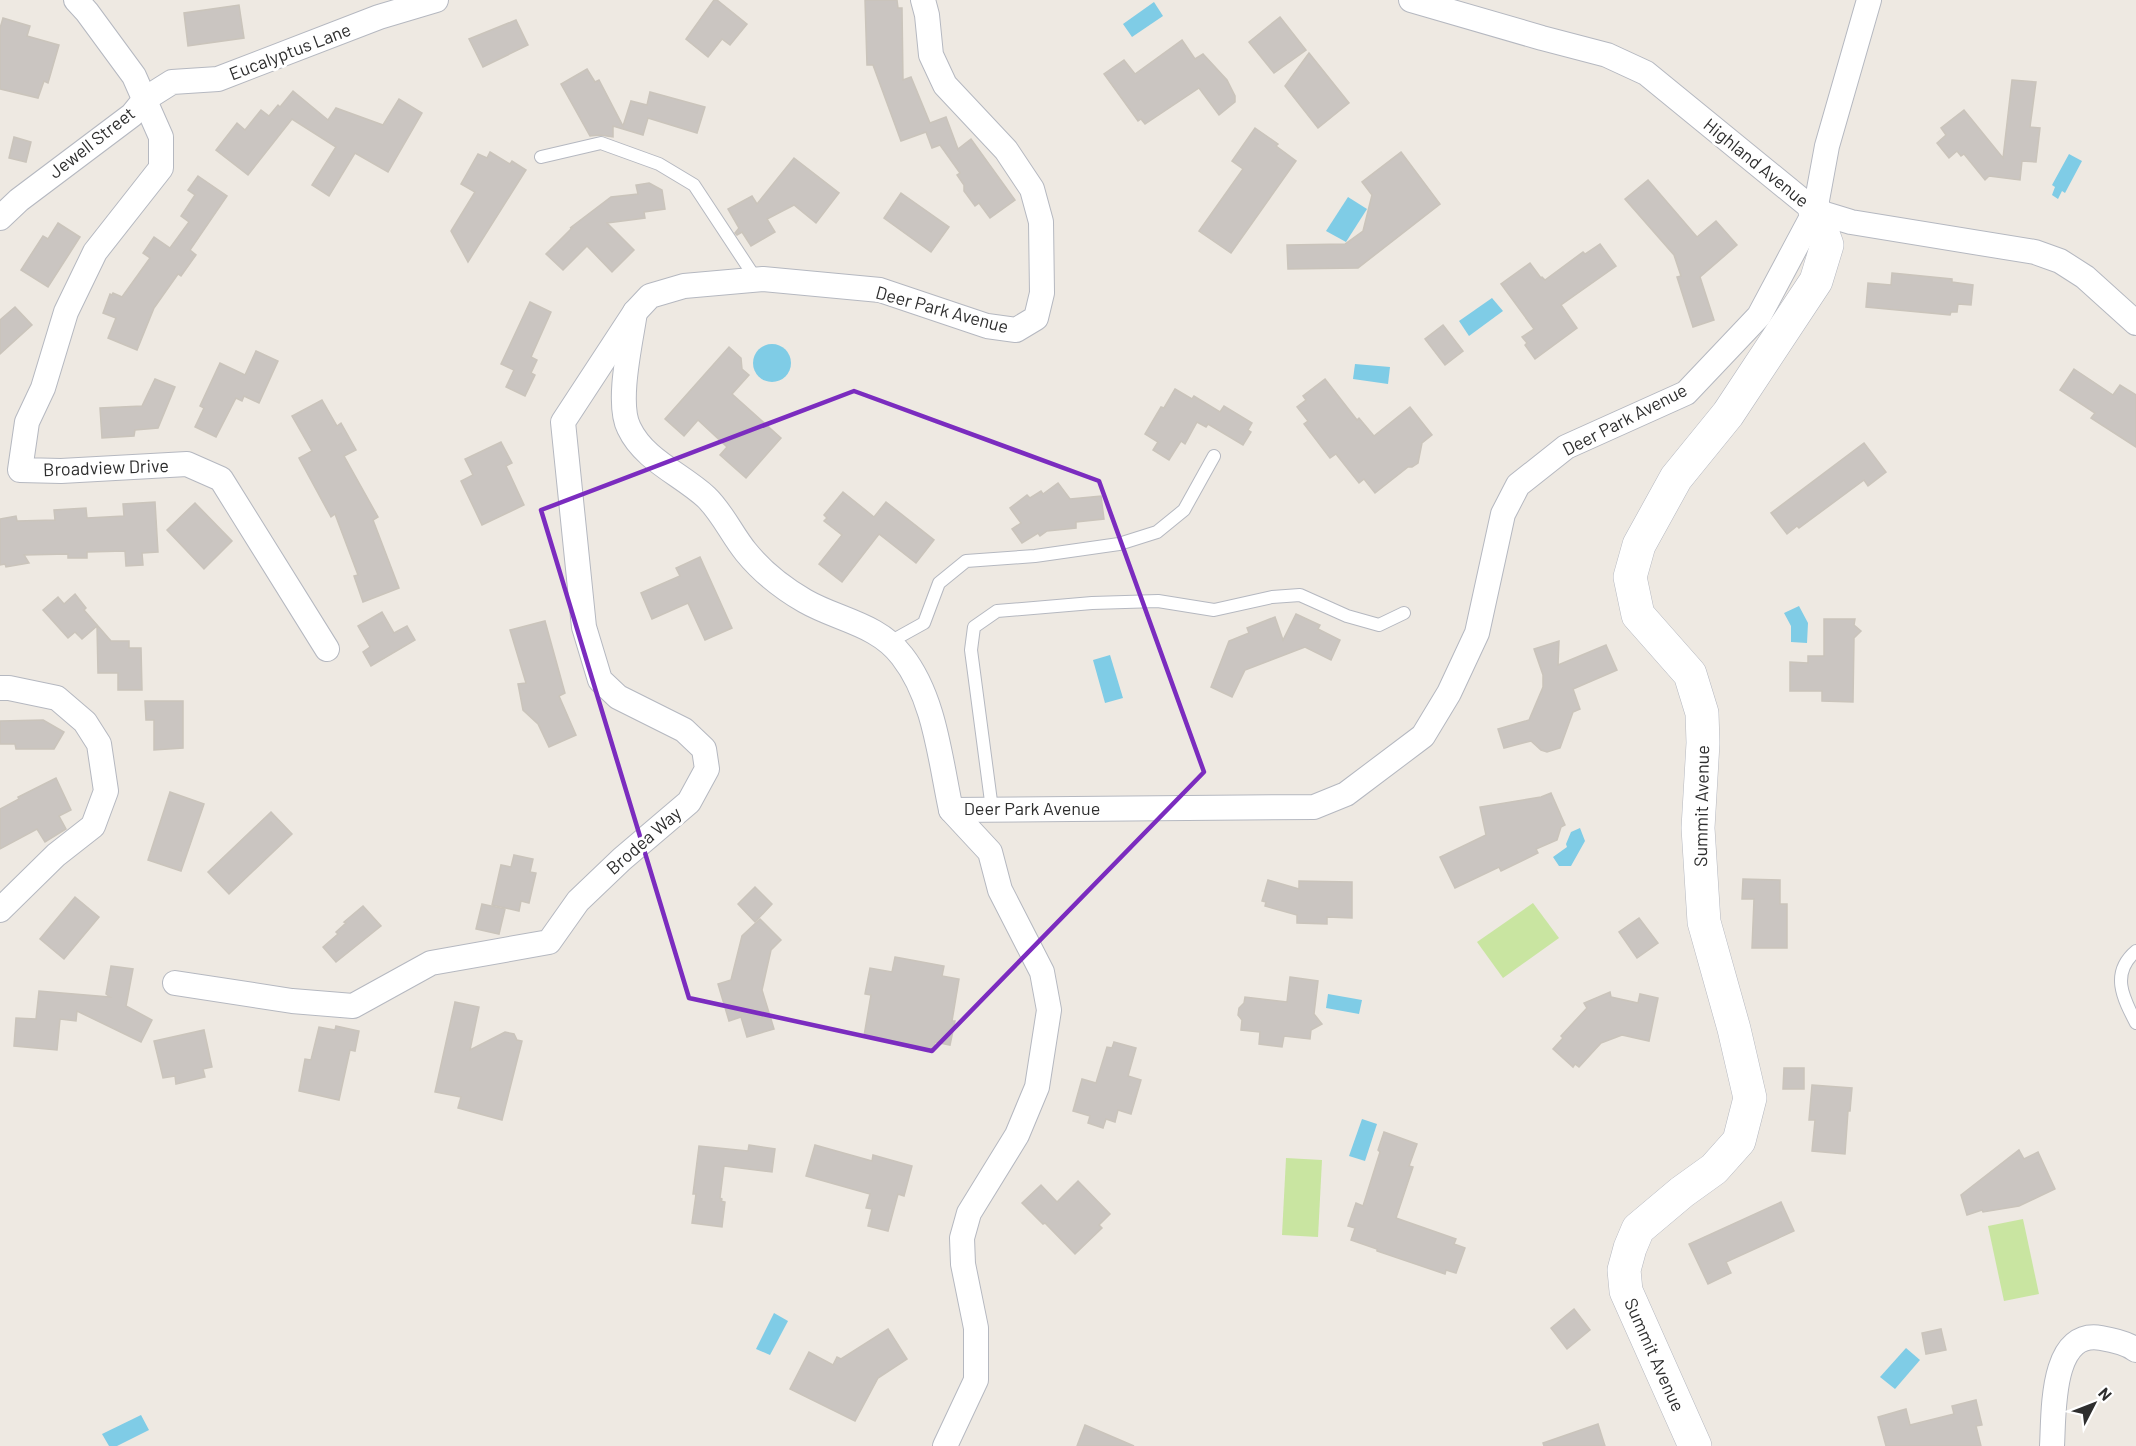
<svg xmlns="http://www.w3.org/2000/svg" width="2136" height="1446" viewBox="0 0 2136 1446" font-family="Barlow,sans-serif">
<rect width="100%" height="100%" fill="#eee9e2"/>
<g fill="#c9e5a1">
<path d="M1533 903 1559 938 1503 978 1477 942Z"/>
<path d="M1286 1158 1322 1160 1318 1237 1282 1235Z"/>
<path d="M2023 1219 2039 1294 2004 1301 1988 1226Z"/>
</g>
<g fill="#7fcce6">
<path d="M1154 2 1163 16 1132 37 1123 24Z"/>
<path d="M2069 154 2082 161 2065 193 2062 191 2058 199 2052 195 2055 187 2052 185Z"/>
<path d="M1348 197 1367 209 1346 242 1326 231Z"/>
<path d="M1492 298 1503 311 1469 336 1459 321Z"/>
<circle cx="772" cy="363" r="19"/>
<path d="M1355 364 1390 367 1388 384 1353 379Z"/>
<path d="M1799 606 1808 623 1807 643 1791 642V626L1784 613Z"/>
<path d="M1110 655 1123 698 1105 703 1093 660Z"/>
<path d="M1580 828 1585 841 1571 866H1559L1553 857 1567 847 1566 844 1571 832Z"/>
<path d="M1328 994 1362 1000 1359 1014 1326 1008Z"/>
<path d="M1362 1119 1377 1124 1365 1161 1349 1156Z"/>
<path d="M774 1313 788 1321 770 1355 756 1349Z"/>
<path d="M1906 1348 1920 1360 1895 1389 1880 1377Z"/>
<path d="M141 1415 149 1430 117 1446H109L102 1434Z"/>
</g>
<g fill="#cac5c1" stroke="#cac4bb" stroke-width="1.5">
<path d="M714 0H717L747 24 730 45 722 39 708 57 686 39Z"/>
<path d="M865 0H897L898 8H902L903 80 911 77 930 123 946 117 958 149 971 139 1015 200 990 218 979 203 975 206 964 191V185L957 175 960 173 940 145 932 148 926 132 901 141 873 65H867Z"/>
<path d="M239 5 244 38 188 46 184 13Z"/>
<path d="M1280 17 1306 50 1274 73 1249 42Z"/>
<path d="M3 18 30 26 27 36 59 45 48 83 44 81 38 98 0 89V28Z"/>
<path d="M516 20 528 45 483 67 469 39Z"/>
<path d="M1182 40 1195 59 1203 54 1227 80 1235 96V102L1219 115 1199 88 1145 124 1141 119 1138 121 1104 74 1124 60 1135 74Z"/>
<path d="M1309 53 1349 103 1318 128 1285 86Z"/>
<path d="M587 69 595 82 599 80 623 126 631 101 647 105 650 92 705 107 697 133 648 118 643 135 613 126V137L600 135 590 136 561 84Z"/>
<path d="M2012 80 2036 82 2030 127 2040 128 2036 162 2022 161 2020 180 1989 176 1985 180 1964 154 1961 156 1957 151 1949 158 1937 143 1946 135 1941 128 1964 110 2003 158Z"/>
<path d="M293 91 328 120 336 108 383 125 399 99 422 113 388 172 355 153 329 196 312 185 336 147 292 119 248 175 216 150 237 123 245 130 261 110 269 116 278 105 280 107Z"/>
<path d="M1255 128 1278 144 1276 146 1296 161 1231 253 1199 231 1243 169 1232 161Z"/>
<path d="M14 137 31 142 26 162 9 158Z"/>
<path d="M490 152 510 164 512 161 526 170 468 262 451 231 475 192 461 184 478 154 487 158Z"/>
<path d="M1401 152 1440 204 1358 268 1288 269 1287 245 1345 244 1363 231 1372 195 1362 182Z"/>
<path d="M794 158 839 193 816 223 794 205 767 219 775 232 751 246 742 232 737 235 735 233 739 228 728 209 752 196 757 204Z"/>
<path d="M198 176 227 196 190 250 196 255 181 276 178 274 154 308 137 350 108 338 116 318 103 313 110 294 112 295 113 293 122 297 150 258 143 253 154 237 170 248 189 222 181 216 195 195 188 190Z"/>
<path d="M1648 180 1697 237 1716 221 1737 245 1700 277 1714 320 1693 327 1677 277 1681 276 1674 255 1625 199Z"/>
<path d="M649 183 662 190 665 209 644 212 645 218 607 223 634 250 612 272 587 246 563 270 546 254 573 227 570 228 611 197 638 194 636 185Z"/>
<path d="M901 193 949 227 931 252 884 218Z"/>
<path d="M58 223 80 237 48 287 21 270 43 236 48 239Z"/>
<path d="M1600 244 1616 266 1561 305 1577 328 1535 359 1525 345 1527 343 1522 337 1534 329 1501 284 1530 263 1541 278 1542 277 1545 280 1583 252 1585 254Z"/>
<path d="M1892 273 1952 279V282L1973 285 1971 305 1958 304 1957 312H1951L1950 315 1866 307 1868 283 1891 285Z"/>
<path d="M530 302 551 312 531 357 537 360 531 373 535 375 525 396 506 387 514 370 501 364Z"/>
<path d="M15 307 32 325 0 354V320Z"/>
<path d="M1443 325 1463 351 1445 365 1425 339Z"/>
<path d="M729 347 741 358 742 369 749 375 732 394 781 438 746 478 720 455 727 447 698 420 684 436 665 419Z"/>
<path d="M256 351 278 361 259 403 244 396 242 401 236 398 216 437 195 427 204 408 200 406 220 363 245 375Z"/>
<path d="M2074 369 2113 395 2120 385 2136 395V447L2091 418 2095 413 2060 390Z"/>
<path d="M155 379 175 387 158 428 135 430 134 436 102 438 100 408 142 406Z"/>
<path d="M1325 379 1357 420 1359 418 1374 436 1410 407 1432 435 1422 443 1418 463 1412 467H1408L1375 493 1364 479 1359 483 1336 454 1330 458 1304 424 1308 421 1297 407 1306 400 1303 396Z"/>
<path d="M1175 389 1192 399 1194 396 1220 412 1224 406 1252 423 1248 430 1251 432 1243 445 1208 424 1206 427 1197 422 1185 444 1181 441 1169 460 1153 450 1158 442 1145 434 1161 407 1164 408Z"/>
<path d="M322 400 337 426 341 423 356 450 344 456 378 517 373 520 399 588 363 602 354 576 358 575 335 514 331 517 299 458 312 451 292 416Z"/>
<path d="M501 442 512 463 506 466 524 505 482 525 461 481 473 475 465 459Z"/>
<path d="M1864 443 1886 472 1868 486 1864 480 1799 528 1797 526 1787 534 1771 513Z"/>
<path d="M1058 483 1070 499 1101 496 1104 519 1076 522V528L1047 531 1040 536 1038 533 1022 543 1012 529 1021 523 1010 508 1027 495 1030 498 1041 491 1043 494Z"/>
<path d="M843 492 874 517 886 502 934 540 916 563 879 534 842 582 819 564 842 535 824 521 827 518 824 515Z"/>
<path d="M155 502 158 552 142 553 143 565 126 566 125 551 87 552V558H68V554L24 555 29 563 6 567 5 564 0 565V519L16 516 17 521 55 520 54 510 86 508 87 518 124 516 123 504Z"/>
<path d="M195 503 232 541 204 569 167 530Z"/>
<path d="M700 557 732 628 705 640 688 603 652 619 641 593 680 576 676 568Z"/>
<path d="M75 594 86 608 84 610 111 641H129V648H141L142 690H118V673H98L97 626 82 639 75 632 68 638 43 610 58 597 64 604Z"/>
<path d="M382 612 394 633 407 626 415 640 371 666 363 652 370 647 358 626Z"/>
<path d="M1296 614 1320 625 1318 629 1340 640 1331 660 1305 647 1245 670 1232 697 1211 687 1229 641 1249 633 1247 628 1275 617 1283 640Z"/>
<path d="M1824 619H1855L1854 625 1861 631 1854 638 1853 702 1822 701V691H1790V662L1808 663V656H1824Z"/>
<path d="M545 621 565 693 559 696 576 735 549 747 538 724 523 710 518 684 526 683 510 630Z"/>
<path d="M1559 641 1558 665 1606 645 1617 670 1573 689 1580 709 1573 712 1560 748 1547 752 1541 750 1531 741 1504 748 1498 729 1529 720 1543 687V675L1534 649Z"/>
<path d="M145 701H183V748L154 750V720H146Z"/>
<path d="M43 720 64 732 54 749H16L15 744H0V721Z"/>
<path d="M56 778 71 810 59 816 66 829 45 842 37 829 0 849V809L19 799 18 797Z"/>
<path d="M170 792 204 804 181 871 148 860Z"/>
<path d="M1551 793 1565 825 1561 827 1557 840 1536 849 1538 853 1501 871 1499 867 1455 888 1440 857 1486 835 1480 807 1541 797Z"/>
<path d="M271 812 292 834 229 894 208 872Z"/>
<path d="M514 855 533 859 530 872 536 873 529 903 521 901 519 911 492 905 501 865 511 867Z"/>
<path d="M1743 879 1780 880V904H1787V948H1752L1754 899H1742Z"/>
<path d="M1268 880 1299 889V881L1352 882V918L1327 917V924L1297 923V915L1265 906 1266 902 1262 901Z"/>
<path d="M755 887 772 904 755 922 738 904Z"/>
<path d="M75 897 99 917 64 959 40 939Z"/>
<path d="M482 904 505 909 499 934 476 929Z"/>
<path d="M363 906 381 926 336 962 323 947 338 934 336 932 346 923 344 922Z"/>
<path d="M1639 918 1658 943 1637 958 1619 932Z"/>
<path d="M760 919 781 940 771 950 762 990 774 1029 747 1037 741 1017 729 1021 718 984 731 980 742 936Z"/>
<path d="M895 957 944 966 942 976 959 979 952 1021H955L950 1045 935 1042 934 1049 864 1036 871 995 865 994 870 968 892 972Z"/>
<path d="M111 966 133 969 126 1006 152 1020 141 1042 77 1011 76 1021 60 1019 57 1050 14 1046 16 1018 36 1019 39 991 110 997 106 994Z"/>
<path d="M1290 977 1318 981 1314 1014 1322 1024 1311 1030 1310 1039 1284 1036 1282 1047 1259 1044 1260 1032 1241 1030 1242 1020 1238 1015 1239 1008 1244 1003 1245 997 1287 1002Z"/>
<path d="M1610 992 1611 997 1638 1003 1640 994 1658 998 1649 1041 1622 1035 1601 1043 1579 1067 1575 1064 1573 1067 1553 1049 1563 1038 1561 1036 1587 1008 1584 1003Z"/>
<path d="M455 1002 479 1007 470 1050 505 1032 514 1034 517 1040 522 1041 502 1120 458 1108 461 1097 435 1092Z"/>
<path d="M336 1026 359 1031 355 1051 350 1050 339 1100 299 1091 305 1059 311 1060 319 1027 335 1030Z"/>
<path d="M204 1030 212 1067 203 1069 205 1077 176 1084 175 1076 163 1078 154 1041Z"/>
<path d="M1114 1042 1136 1048 1128 1076 1141 1080 1131 1114 1118 1110 1115 1122 1106 1119 1103 1128 1088 1123 1090 1116 1073 1111 1082 1079 1096 1083 1107 1047 1112 1048Z"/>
<path d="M1784 1068H1804V1089H1783Z"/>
<path d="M1812 1085 1852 1088 1850 1111H1848L1845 1154 1812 1151 1815 1120H1809Z"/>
<path d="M1384 1132 1417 1144 1409 1166 1413 1167 1396 1218 1456 1239 1454 1244 1465 1248 1456 1273 1446 1270 1445 1274 1377 1251V1249L1351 1240 1355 1228 1348 1226 1356 1203 1363 1206 1380 1152 1378 1150Z"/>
<path d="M749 1145 775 1149 772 1172 724 1166 720 1198 722 1199 721 1201 725 1202 722 1227 692 1223 696 1194H693L699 1146 748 1151Z"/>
<path d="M815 1145 872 1161 873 1155 912 1166 904 1196 898 1194 888 1231 868 1226 872 1209 866 1208 870 1194 806 1176Z"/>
<path d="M2019 1150 2024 1159 2038 1152 2055 1189 2019 1206 1983 1212 1982 1210 1967 1215 1961 1195Z"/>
<path d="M1078 1181 1110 1214 1099 1225 1102 1228 1075 1254 1045 1223 1043 1224 1022 1203 1041 1185 1057 1202Z"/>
<path d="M1781 1202 1794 1231 1726 1262 1731 1273 1708 1284 1689 1244Z"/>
<path d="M1574 1309 1590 1330 1567 1349 1551 1328Z"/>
<path d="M888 1329 907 1359 878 1378 855 1421 790 1389 809 1352 833 1365 837 1357 841 1359Z"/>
<path d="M1941 1329 1946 1350 1926 1354 1922 1333Z"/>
<path d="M1976 1400 1982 1425 1976 1426 1981 1446H1886L1878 1417 1906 1409 1910 1425 1954 1414 1952 1406Z"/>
<path d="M1598 1424 1605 1446H1544L1543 1443Z"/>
<path d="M1085 1425 1134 1446H1077Z"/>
</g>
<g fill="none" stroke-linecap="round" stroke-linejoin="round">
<g stroke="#b5b8c0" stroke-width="14">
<g id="lane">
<path d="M541 157 601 143 659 164 694 185 756 279"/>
<path d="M888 643 924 623 939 583 966 561 1035 556 1119 544 1157 532 1184 510 1214 456"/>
<path d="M992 809 971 650 974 627 997 611 1092 603 1158 601 1214 610 1272 597 1300 595 1347 616 1379 625 1404 613"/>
<path d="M2136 951C2110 973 2123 998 2136 1023"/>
</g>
</g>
<g stroke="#b5b8c0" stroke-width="26">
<g id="street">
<path d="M76 0 87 12 134 76 161 137V168L95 252 66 312 43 388 27 422 20 470 61 471 187 464 221 479 327 649"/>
<path d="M1411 0 1542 38 1607 55 1646 73 1815 211 1851 222 2035 252 2060 261 2085 277 2136 323"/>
<path d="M0 218 19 200 132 115 145 99 172 82 218 79 379 17 436 0"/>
<path d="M635 312C631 341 616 403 629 428 644 460 681 474 706 497 722 512 732 535 746 552 763 573 781 587 805 601 838 620 878 624 902 656 935 698 940 759 951 810L1314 807 1346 794 1423 736 1449 693 1477 633 1503 514 1518 485 1566 447 1686 393 1759 316 1815 211 1827 146 1869 0"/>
<path d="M0 688H9L57 698 85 722 99 744 106 791 93 826 56 855 0 910"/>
<path d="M175 983 292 1001 353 1006 431 963 549 942 578 901 622 859 689 802 707 769 704 749 684 730 618 697 600 680 584 627 563 422 635 312 650 296 684 286 763 279 880 290 987 326 1016 330 1036 318 1042 293 1041 222 1032 189 1006 150 945 85 931 55 927 15 923 0"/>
<path d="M945 1446 976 1380V1328L963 1264 962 1238 969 1213 1017 1135 1037 1087 1049 1010 1042 972 1000 890 990 852 951 810"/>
<path d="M2052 1446C2054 1414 2050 1329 2101 1338 2113 1340 2127 1343 2136 1350"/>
</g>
</g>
<g stroke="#b5b8c0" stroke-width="34">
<path id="secondary" d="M1695 1446 1626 1291 1624 1270 1630 1248 1638 1229 1682 1192 1714 1169 1739 1141 1750 1098 1734 1029 1704 922 1698 828 1703 743 1702 713 1690 674 1638 615 1630 577 1639 545 1676 478 1728 414 1816 281 1827 245 1815 211"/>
</g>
<use href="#lane" stroke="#fff" stroke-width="12"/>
<use href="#street" stroke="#fff" stroke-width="24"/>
<use href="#secondary" stroke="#fff" stroke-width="33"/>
</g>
<path fill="none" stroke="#7b2cbf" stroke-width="4.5" stroke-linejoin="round" d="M854 391 1099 481 1204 772 932 1051 689 998 541 510Z"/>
<g text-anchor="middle" stroke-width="6" stroke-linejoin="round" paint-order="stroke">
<g font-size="18" fill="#2e2e2e" stroke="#fff">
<text transform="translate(290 52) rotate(-21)" y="6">Eucalyptus Lane</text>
<text transform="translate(92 143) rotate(-38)" y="6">Jewell Street</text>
<text transform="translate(1756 163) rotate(39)" y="6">Highland Avenue</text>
<text transform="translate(942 310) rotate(15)" y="6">Deer Park Avenue</text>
<text transform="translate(1625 420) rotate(-27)" y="6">Deer Park Avenue</text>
<text transform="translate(106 468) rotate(-2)" y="6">Broadview Drive</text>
<text transform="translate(1702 806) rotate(-89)" y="6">Summit Avenue</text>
<text x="1032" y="815">Deer Park Avenue</text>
<text transform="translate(644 841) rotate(-41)" y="6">Brodea Way</text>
<text transform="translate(1654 1355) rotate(66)" y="6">Summit Avenue</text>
</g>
</g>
<g transform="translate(2094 1404) rotate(48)" stroke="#ffffff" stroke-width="4.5" paint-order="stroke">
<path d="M0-4.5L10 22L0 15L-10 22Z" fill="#2e2e2e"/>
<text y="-9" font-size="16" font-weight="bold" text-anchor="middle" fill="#2e2e2e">N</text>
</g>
</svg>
